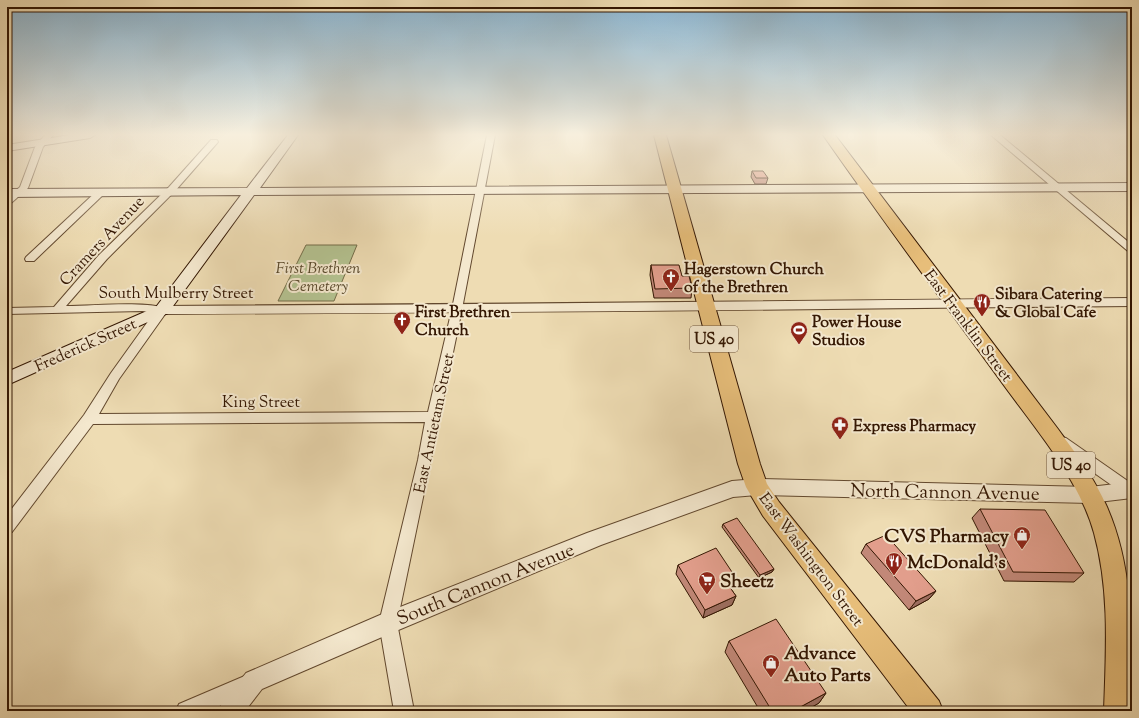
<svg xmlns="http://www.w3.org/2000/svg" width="1139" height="718" viewBox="0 0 1139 718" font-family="'Sorts Mill Goudy',serif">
<rect width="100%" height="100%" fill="#eedcb3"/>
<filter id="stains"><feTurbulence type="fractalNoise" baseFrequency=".005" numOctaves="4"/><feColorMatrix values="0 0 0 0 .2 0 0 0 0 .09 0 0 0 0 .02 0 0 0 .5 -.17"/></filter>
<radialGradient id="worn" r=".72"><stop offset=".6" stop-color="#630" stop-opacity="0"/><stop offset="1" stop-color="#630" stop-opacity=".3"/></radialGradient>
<path fill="#b4c290" stroke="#746c49" d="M306 245H357L334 301H278Z"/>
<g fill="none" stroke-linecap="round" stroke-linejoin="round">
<g stroke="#62482e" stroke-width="2">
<g id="minor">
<path d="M45 135H53L43 147 28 188 10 204 7 205V198L20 187 35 147Z"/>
<path d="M487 135H495L462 309 397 623 414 711H394L379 623 418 460 425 422 93 424 12 532 7 534V515L84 415 111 373 154 313 142 311 7 314V308L54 307 99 255 169 187 211 140H217L218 142 175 191 107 259 66 306C95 306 139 301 166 308L168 310 119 379 99 414 428 412 452 309Z"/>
<path d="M991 135H1000L1132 245V253L1129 252Z"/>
<path d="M101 189 105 192 104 194 34 261H26L25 259 26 257 98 190Z"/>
<path d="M1061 437 1066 438 1132 484V498L1127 496 1056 446 1054 442 1056 438Z"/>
<path d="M247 675 254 677 256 684 254 691 208 711H176L179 704Z"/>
</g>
</g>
<g stroke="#62482e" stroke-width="2">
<g id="tertiary">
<path d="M1132 298V306C809 309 485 313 162 314L157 313 155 310 157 307 162 306C485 305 809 300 1132 298Z"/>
<path d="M757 479 1090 487 1132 482V498L1090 503 757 495 733 497 601 545 396 631 262 689 245 711H218L222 703 246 673 380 615 587 533 732 481Z"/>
</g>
</g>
<g stroke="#331602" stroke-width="2">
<g id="secondary">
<path d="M70 135H95L90 138 7 151V145Z"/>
<path d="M288 135H298L260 188 1132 183V191L254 195 168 313 7 385V372L156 307 241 195 7 197V189L247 188Z"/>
</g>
</g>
<g stroke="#331602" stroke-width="2">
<g id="primary">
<path d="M654 135H666L760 464 767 484 779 502 939 701 943 711H911L763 516 746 487 738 464Z"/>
<path d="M823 135H835L1058 429C1076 454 1095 479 1107 507 1135 571 1132 642 1132 711H1104C1106 651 1110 591 1094 533 1079 478 1033 426 1000 380 941 299 881 218 823 135Z"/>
</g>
</g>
<use href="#minor" fill="#f4e8ce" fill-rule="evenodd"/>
<use href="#tertiary" fill="#f4e8ce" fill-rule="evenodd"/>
<use href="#secondary" fill="#f4e8ce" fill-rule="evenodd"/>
<use href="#primary" fill="#e7be7a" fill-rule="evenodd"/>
</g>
<g fill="#c28878" stroke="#331602">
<path d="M752 171 768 178 766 184H755L751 177Z"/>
<path d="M651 265 682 276 692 288 691 298H654L650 275Z"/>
<path d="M980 509 1084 573 1074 582 1004 581 972 518Z"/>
<path d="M723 524 774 569 772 572 759 578 722 527Z"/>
<path d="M866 544 936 591 929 599 909 610 861 553Z"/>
<path d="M678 565 728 581 726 582 736 596 732 605 703 618 676 574Z"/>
<path d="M729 641 826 693 819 703 805 711H760L725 652Z"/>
</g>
<g fill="#9e6f62" stroke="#331602">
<path d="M774 569 772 572 759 578 760 575Z"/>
<path d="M732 572 728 581 720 585 722 576Z"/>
<path d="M936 591 929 599 909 610 916 601Z"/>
<path d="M736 596 732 605 703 618 705 610Z"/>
<path d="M826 693 819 703 805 711H793Z"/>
</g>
<g fill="#e29e8c" stroke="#331602">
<path d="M752 171H763L768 178H756Z"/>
<path d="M651 265H679L682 276H689L692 288 655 289Z"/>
<path d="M980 509 1045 510 1084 573 1013 572Z"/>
<path d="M737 518 774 569 760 575 723 524Z"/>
<path d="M886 535 936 591 916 601 866 544Z"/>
<path d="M716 548 732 572 722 576 736 596 705 610 678 565Z"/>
<path d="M776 619 826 693 793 711H772L729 641Z"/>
</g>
<linearGradient id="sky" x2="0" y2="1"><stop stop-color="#89b6d4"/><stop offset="0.57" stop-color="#f7efdd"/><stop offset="1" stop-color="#f7efdd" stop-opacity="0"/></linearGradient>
<rect width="1139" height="236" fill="url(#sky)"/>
<defs>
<g id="church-pin" transform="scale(0.9)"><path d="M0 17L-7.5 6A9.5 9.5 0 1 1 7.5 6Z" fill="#8f2418" stroke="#f4e8ce"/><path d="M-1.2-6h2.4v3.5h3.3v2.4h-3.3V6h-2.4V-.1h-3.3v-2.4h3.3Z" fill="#fff"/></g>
<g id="restaurant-pin" transform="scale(0.9)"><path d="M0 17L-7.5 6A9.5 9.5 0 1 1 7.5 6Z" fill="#8f2418" stroke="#f4e8ce"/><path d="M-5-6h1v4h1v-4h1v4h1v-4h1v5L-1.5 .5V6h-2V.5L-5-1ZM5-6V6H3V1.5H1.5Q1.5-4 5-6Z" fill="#fff"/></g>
<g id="stadium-pin" transform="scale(0.9)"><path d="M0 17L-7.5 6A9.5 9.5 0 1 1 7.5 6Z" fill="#8f2418" stroke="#f4e8ce"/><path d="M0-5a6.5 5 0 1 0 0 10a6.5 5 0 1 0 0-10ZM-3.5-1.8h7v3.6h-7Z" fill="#fff"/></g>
<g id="pharmacy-pin" transform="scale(0.9)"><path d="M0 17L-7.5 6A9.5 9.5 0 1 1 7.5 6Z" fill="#8f2418" stroke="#f4e8ce"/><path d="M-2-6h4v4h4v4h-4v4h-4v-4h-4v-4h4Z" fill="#fff"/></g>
<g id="shop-pin" transform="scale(0.9)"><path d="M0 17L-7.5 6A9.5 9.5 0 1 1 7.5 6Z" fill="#8f2418" stroke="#f4e8ce"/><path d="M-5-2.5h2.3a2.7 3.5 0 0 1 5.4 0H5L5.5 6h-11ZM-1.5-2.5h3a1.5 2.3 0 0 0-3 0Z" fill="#fff"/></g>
<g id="supermarket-pin" transform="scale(0.9)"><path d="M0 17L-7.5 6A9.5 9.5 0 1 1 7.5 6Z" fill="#8f2418" stroke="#f4e8ce"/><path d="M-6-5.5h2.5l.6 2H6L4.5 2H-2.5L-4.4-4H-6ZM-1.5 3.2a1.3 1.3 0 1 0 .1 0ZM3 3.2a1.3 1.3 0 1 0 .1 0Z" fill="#fff"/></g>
</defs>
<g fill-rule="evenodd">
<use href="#church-pin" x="671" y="277"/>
<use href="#restaurant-pin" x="982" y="302"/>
<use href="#church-pin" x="402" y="320"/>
<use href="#stadium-pin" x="799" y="330"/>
<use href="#pharmacy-pin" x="840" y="425"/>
<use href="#shop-pin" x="1022" y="535"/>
<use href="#restaurant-pin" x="894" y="561"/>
<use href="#supermarket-pin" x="707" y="580"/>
<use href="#shop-pin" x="771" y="663"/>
</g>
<g text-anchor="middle" stroke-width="4" stroke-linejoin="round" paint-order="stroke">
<g fill="#f4e8ce" stroke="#6d553f" stroke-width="1">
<rect x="690" y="326" width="48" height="26" rx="3"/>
<rect x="1047" y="452" width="48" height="26" rx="3"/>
</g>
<g font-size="15" font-weight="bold" fill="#331602">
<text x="714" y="344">US 40</text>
<text x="1071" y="470">US 40</text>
</g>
<g font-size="16" fill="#331602" stroke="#f4e8ce">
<text transform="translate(101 240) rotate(-47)" y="6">Cramers Avenue</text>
<text x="176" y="298">South Mulberry Street</text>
<text transform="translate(969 325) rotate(53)" y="6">East Franklin Street</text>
<text transform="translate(85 344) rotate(-24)" y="6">Frederick Street</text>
<text x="261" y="407">King Street</text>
<text transform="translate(433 423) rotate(-78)" y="6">East Antietam Street</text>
<text transform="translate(812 559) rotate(53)" y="6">East Washington Street</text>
</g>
<g font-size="16" font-style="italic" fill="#5a4a2d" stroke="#f4e8ce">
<text x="318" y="273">First Brethren<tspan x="318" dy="18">Cemetery</tspan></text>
</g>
<g font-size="16" font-weight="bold" fill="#331602" stroke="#f4e8ce" text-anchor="start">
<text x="684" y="274">Hagerstown Church<tspan x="684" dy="18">of the Brethren</tspan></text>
<text x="995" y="299">Sibara Catering<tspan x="995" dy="18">&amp; Global Cafe</tspan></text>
<text x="415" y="317">First Brethren<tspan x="415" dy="18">Church</tspan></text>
<text x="812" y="327">Power House<tspan x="812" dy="18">Studios</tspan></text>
<text x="853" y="431">Express Pharmacy</text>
</g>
<g font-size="19" fill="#331602" stroke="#f4e8ce">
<text transform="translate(945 491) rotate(1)" y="7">North Cannon Avenue</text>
<text transform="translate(485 583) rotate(-22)" y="7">South Cannon Avenue</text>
</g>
<g font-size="19" font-weight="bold" fill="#331602" stroke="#f4e8ce" text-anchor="start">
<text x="1009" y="542" text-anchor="end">CVS Pharmacy</text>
<text x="907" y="568">McDonald's</text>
<text x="720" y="587">Sheetz</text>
<text x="784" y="659">Advance<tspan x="784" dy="22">Auto Parts</tspan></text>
</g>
</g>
<rect width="1139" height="718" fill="none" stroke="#eedcb3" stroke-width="24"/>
<rect x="8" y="8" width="1123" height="702" fill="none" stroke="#331602" stroke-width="2"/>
<rect x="12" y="12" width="1115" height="694" fill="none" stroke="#331602"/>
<rect width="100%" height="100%" filter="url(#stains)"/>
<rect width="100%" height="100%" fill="url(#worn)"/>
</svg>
